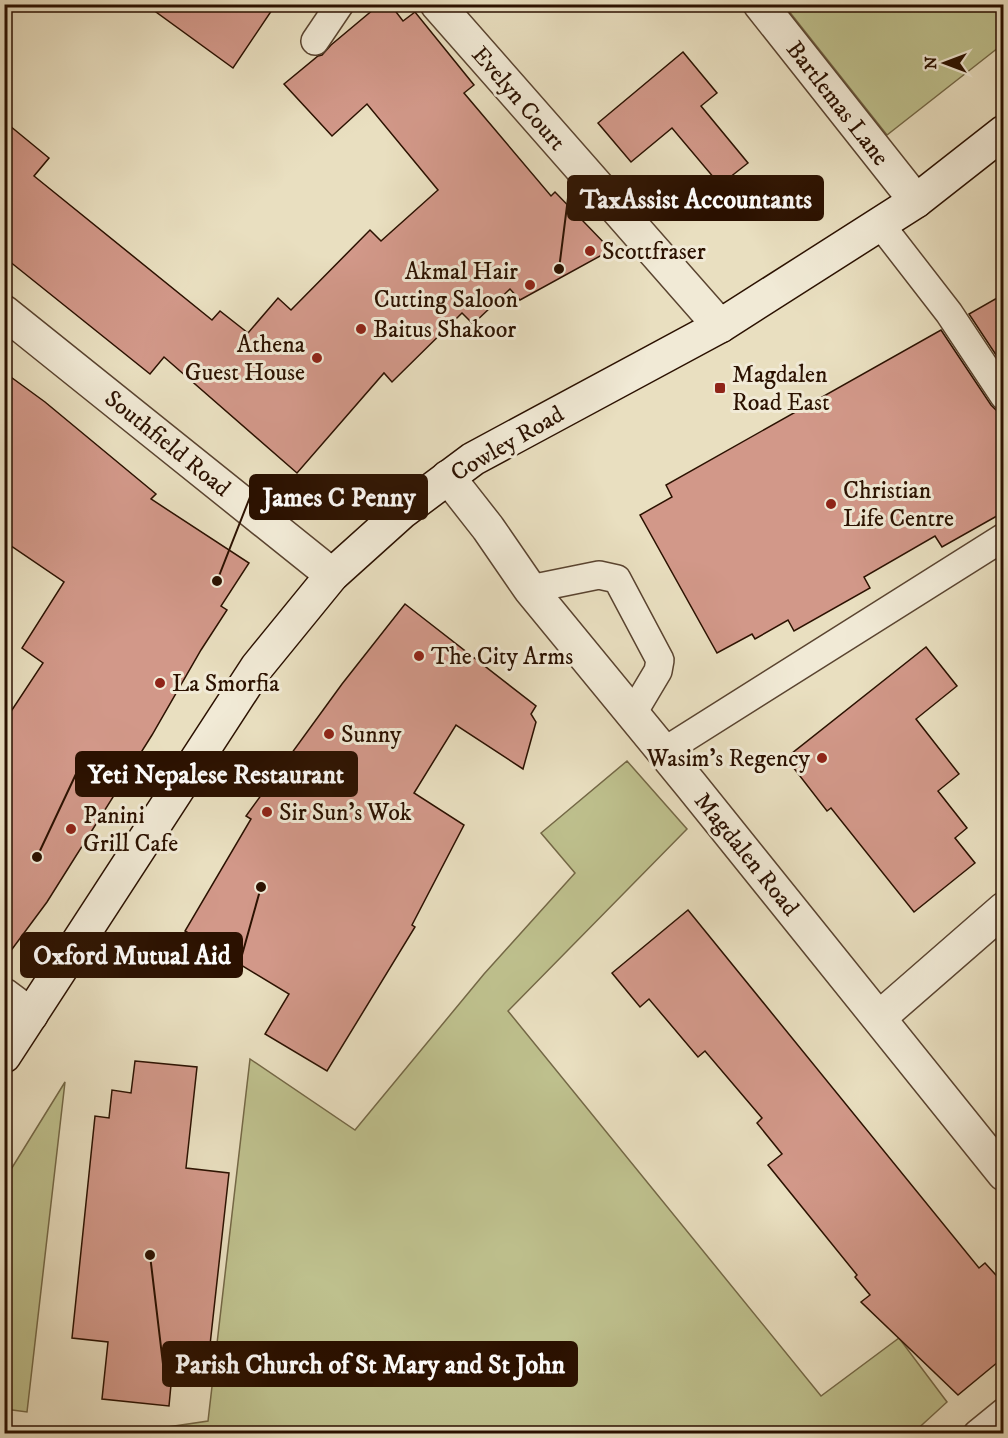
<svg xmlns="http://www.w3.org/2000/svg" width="1008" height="1438" viewBox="0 0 1008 1438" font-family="'IM FELL DW Pica',serif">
<rect width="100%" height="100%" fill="#e9dfc0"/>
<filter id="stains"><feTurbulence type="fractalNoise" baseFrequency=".00333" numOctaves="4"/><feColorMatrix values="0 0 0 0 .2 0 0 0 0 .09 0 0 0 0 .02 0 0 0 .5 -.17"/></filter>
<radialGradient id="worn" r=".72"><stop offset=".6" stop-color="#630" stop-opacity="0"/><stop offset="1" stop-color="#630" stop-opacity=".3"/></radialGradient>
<g fill="#bec08d" stroke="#746846" stroke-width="1.5">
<path d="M784 5H1003V44L887 135Z"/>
<path d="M627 761 687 829 508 1011 821 1396 899 1338 947 1402 912 1434H120L208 1421 250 1059 355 1130 484 974 575 873 541 833Z"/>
<path d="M65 1082 27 1412 5 1409V1179Z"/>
</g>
<g fill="#d29889" stroke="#2b1100" stroke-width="1.5">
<path d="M145 4H276L233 68Z"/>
<path d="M380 4H390L403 21 415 12 474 85 464 93 551 196 555 192 611 250 520 300 510 289 473 324 462 313 392 382 384 373 297 473 164 357 150 374 4 257V121L49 158 34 176 212 320 220 311 248 333 278 298 291 310 370 230 381 241 438 190 367 104 332 136 284 84 318 56 322 55 331 45Z"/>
<path d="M683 52 717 93 701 106 748 163 720 185 672 128 631 162 598 123Z"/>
<path d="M1004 294V367L969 314Z"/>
<path d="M941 330 991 405 996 410 1004 411V512L942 547 935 536 864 577 870 588 794 631 788 620 755 639 752 634 717 653 640 515 672 497 666 485Z"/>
<path d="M4 372 45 402 156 494 151 499 249 563 221 606 227 610 201 650 152 735 47 902 4 960V722L43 663 22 648 64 582 4 541Z"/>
<path d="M405 604 536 706 531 714 536 722 523 769 456 725 414 793 464 825 412 925 415 927 327 1071 265 1034 289 994 185 931 251 819 246 816 342 684Z"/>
<path d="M926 647 957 686 916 719 959 774 938 791 967 828 955 838 975 863 914 912 831 808 827 811 786 758Z"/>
<path d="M688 910 979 1268 985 1263 1004 1284V1357L958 1395 861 1302 870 1295 855 1277 857 1275 768 1165 782 1154 757 1123 762 1118 705 1051 698 1057 649 999 640 1007 612 973Z"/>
<path d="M135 1061 197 1067 186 1168 229 1173 209 1354 194 1352 192 1376 172 1374 169 1406 102 1399 108 1342 72 1338 95 1116 109 1118 112 1090 131 1093Z"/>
</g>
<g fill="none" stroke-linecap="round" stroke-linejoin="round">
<g stroke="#5a4430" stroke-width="30">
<g id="lane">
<path d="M315 41 340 4"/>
<path d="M880 224 949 313 1004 396"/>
<path d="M530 589 599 575 617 579 660 660 658 671 633 713"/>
<path d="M663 752 1004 537"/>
<path d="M977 1434 1004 1412"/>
</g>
</g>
<g stroke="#5a4430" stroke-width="36">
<g id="street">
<path d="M437 4 720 326"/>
<path d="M760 4 916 201"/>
<path d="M4 312 332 575"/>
<path d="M448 477 488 528 530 589 691 785 1004 1174"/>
<path d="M4 995 31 1015"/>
<path d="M879 1018 1004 909"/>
</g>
</g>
<g stroke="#2b1100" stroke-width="36">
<path id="secondary" d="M4 1056 257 667 332 575 402 512 473 459 720 326 916 201 1004 132"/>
</g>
<use href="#lane" stroke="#f1ead6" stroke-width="27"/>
<use href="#street" stroke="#f1ead6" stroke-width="33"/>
<use href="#secondary" stroke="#f1ead6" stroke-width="33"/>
</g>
<g fill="#8f2418" stroke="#f1ead6" stroke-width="2">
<circle cx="590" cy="251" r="6"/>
<circle cx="530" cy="285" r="6"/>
<circle cx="361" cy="329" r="6"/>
<circle cx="317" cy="358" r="6"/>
<rect x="714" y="382" width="12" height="12" rx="3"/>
<circle cx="831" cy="504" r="6"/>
<circle cx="419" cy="656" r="6"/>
<circle cx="160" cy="683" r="6"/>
<circle cx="329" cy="734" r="6"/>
<circle cx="822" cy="758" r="6"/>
<circle cx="267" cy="812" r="6"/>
<circle cx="71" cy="829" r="6"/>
</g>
<g text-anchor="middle" stroke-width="6" stroke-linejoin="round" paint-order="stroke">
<g font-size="24" fill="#2b1100" stroke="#f1ead6">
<text transform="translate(519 98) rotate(49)" y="8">Evelyn Court</text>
<text transform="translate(838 103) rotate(52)" y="8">Bartlemas Lane</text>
<text transform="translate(168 443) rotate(39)" y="8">Southfield Road</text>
<text transform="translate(507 443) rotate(-30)" y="8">Cowley Road</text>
<text transform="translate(747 854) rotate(51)" y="8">Magdalen Road</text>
</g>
<g font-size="24" fill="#2b1100" stroke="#f1ead6" text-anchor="start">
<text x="602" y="259">Scottfraser</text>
<text x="518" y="279" text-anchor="end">Akmal Hair<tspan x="518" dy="28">Cutting Saloon</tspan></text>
<text x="373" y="337">Baitus Shakoor</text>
<text x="305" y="352" text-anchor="end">Athena<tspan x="305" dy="28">Guest House</tspan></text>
<text x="732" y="382">Magdalen<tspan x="732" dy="28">Road East</tspan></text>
<text x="843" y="498">Christian<tspan x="843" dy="28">Life Centre</tspan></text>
<text x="431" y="664">The City Arms</text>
<text x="172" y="691">La Smorfia</text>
<text x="341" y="742">Sunny</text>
<text x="810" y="766" text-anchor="end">Wasim's Regency</text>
<text x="279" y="820">Sir Sun's Wok</text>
<text x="83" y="823">Panini<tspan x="83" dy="28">Grill Cafe</tspan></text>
</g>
</g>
<path fill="none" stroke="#2b1100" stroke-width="2" d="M559 269L568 198M217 581L250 497M37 857L76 774M261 887L242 955M150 1255L163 1364"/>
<g fill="#2b1100" stroke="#f1ead6" stroke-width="2">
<circle cx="559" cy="269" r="6"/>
<circle cx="217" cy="581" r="6"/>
<circle cx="37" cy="857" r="6"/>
<circle cx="261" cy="887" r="6"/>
<circle cx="150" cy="1255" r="6"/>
</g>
<g fill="#2b1100" stroke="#2b1100" stroke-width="2">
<rect x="568" y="176" width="255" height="44" rx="6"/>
<rect x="250" y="475" width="177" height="44" rx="6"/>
<rect x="76" y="752" width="281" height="44" rx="6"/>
<rect x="21" y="933" width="221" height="44" rx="6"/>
<rect x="163" y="1342" width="414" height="44" rx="6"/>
</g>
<g font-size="26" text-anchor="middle" font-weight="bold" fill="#fff">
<text x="696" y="208">TaxAssist Accountants</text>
<text x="339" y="506">James C Penny</text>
<text x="216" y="783">Yeti Nepalese Restaurant</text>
<text x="132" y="964">Oxford Mutual Aid</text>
<text x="370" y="1373">Parish Church of St Mary and St John</text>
</g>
<rect width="1008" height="1438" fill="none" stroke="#e9dfc0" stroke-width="24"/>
<rect x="6" y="6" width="996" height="1426" fill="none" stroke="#2b1100" stroke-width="3"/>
<rect x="12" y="12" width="984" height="1414" fill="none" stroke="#2b1100" stroke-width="1.5"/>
<g transform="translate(945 63) rotate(270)" stroke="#f1ead6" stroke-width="4.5" paint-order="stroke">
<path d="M0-4.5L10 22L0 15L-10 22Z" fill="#2b1100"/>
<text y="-9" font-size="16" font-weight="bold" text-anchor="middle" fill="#2b1100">N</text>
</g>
<rect width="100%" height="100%" filter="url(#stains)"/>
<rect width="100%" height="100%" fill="url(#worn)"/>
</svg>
